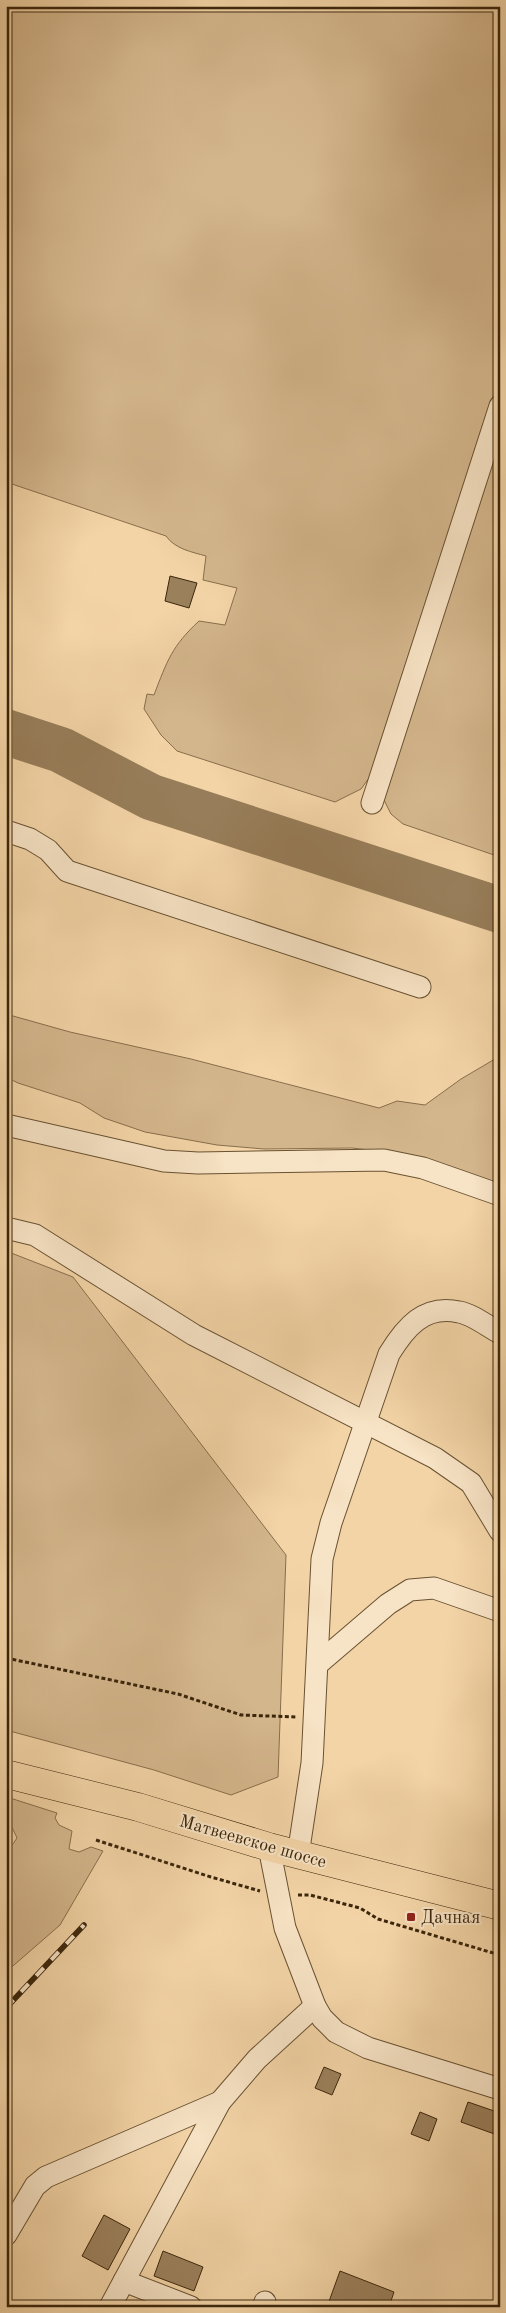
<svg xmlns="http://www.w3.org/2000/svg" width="506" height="2313" viewBox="0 0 506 2313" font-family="'Old Standard TT',serif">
<rect width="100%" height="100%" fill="#f3d4a6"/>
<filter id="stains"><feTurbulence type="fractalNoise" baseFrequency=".004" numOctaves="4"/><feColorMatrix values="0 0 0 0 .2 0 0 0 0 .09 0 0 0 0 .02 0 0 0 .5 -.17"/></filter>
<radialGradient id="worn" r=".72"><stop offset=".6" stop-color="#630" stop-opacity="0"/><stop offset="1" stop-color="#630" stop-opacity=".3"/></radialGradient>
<g fill="#d4b68c" stroke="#886e4c">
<path d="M6 6H500V377L369 778 361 789 335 802 177 751 161 735 144 709 147 694 154 695C167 661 172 646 199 621L225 625 237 588 203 580 206 556C192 552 175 549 166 536L6 482Z"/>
<path d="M500 423V857L403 824 391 814 384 800Z"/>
<path d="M6 1014 70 1032 191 1059 379 1108 397 1101 425 1105 461 1079 500 1056V1185L413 1155 352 1148 264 1149 217 1145 145 1132 104 1118 80 1103 18 1083 6 1077Z"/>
<path d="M6 1251 73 1277 286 1555 278 1777 231 1795 154 1770 6 1730Z"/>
<path d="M10 1798 57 1813 55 1818 59 1825 72 1831 69 1849 79 1852 91 1847 103 1851 60 1925 6 1972V1854L17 1838C11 1824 2 1813 10 1798Z"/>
</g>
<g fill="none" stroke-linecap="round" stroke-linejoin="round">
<path stroke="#977d59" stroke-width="46" d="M6 732 61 750 151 797 500 910"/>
</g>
<g fill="#9b805c" stroke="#3b260c">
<path d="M170 576 197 583 189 608 165 601Z"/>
<path d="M324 2067 341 2074 332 2095 315 2088Z"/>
<path d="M468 2102 500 2113V2136L461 2122Z"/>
<path d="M420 2112 437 2119 429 2141 411 2134Z"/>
<path d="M104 2215 130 2229 108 2270 82 2256Z"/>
<path d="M163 2251 203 2267 194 2291 154 2276Z"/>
<path d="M340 2271 394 2292 389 2307H327Z"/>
</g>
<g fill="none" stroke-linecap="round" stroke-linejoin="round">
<g stroke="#695232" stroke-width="23">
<g id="minor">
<path d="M372 803 500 406"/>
<path d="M6 831 30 839 48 850 67 871 420 987"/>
<path d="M6 1125 164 1161 198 1163 384 1160 423 1168 500 1195"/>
<path d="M6 1228 35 1235 194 1335 435 1458 471 1483 500 1531"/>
<path d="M319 1663 388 1604 410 1590 434 1588 500 1611"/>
<path d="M269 1847 285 1928 315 2006 322 2018 336 2032 368 2048 500 2089"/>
<path d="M298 1855 312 1763 322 1559 331 1523 389 1354C405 1328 424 1304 459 1312 472 1314 487 1326 500 1333"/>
<path d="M6 2235 35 2186 46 2177 220 2102"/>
<path d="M124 2281 191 2307"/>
<path d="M110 2307 220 2102 257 2059 315 2006"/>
<path d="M263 2307 265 2302"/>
</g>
</g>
<g stroke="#3b260c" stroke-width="29">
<path id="major" d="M6 1774 138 1807 269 1847 500 1906"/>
</g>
<g stroke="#3b260c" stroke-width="3" stroke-dasharray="4 2.5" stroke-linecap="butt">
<path d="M6 1658 178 1694 241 1715 296 1717"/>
<path d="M96 1840 211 1877 260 1891"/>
<path d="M298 1895H310L360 1908 378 1919 500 1955"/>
</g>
<use href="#minor" stroke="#f7e3c5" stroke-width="21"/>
<use href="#major" stroke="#f3d4a6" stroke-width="28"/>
<g stroke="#3b260c" stroke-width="5.5">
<path id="rail" d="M6 2008 84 1925"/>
</g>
<use href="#rail" stroke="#f7e3c5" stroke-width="4" stroke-dasharray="11" stroke-linecap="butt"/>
</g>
<rect fill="#8f2418" stroke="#f7e3c5" stroke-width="2" x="406" y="1912" width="10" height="10" rx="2.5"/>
<g text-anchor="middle" stroke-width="4" stroke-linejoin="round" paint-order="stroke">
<g font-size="18" fill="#3b260c" stroke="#f7e3c5">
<text transform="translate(253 1841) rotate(16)" y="6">Матвеевское шоссе</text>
</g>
<g font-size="18" fill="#3b260c" stroke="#f7e3c5" text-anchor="start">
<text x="421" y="1923">Дачная</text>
</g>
</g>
<rect width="506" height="2313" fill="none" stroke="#f3d4a6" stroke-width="25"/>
<rect x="8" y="8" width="491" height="2298" fill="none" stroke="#3b260c" stroke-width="2.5"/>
<rect x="12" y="12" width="481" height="2288" fill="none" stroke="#3b260c"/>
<rect width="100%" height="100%" filter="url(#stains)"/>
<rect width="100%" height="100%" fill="url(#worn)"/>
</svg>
